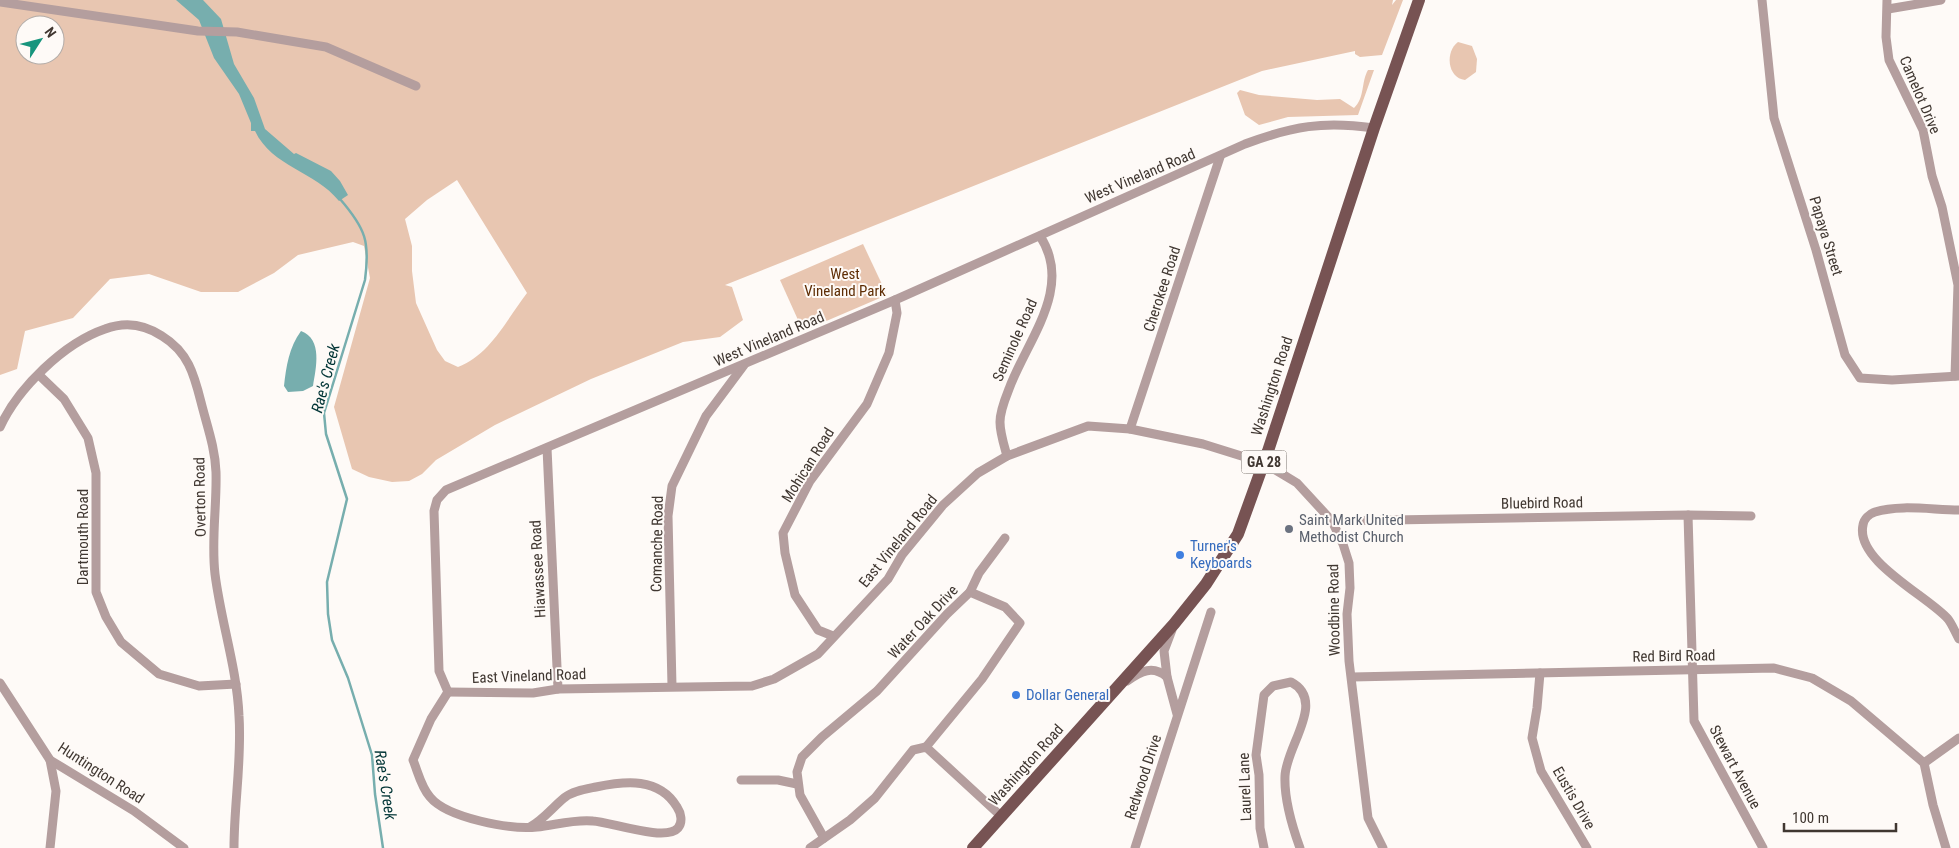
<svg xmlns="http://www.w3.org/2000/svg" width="1959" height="848" viewBox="0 0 1959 848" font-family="'Roboto Condensed',sans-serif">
<rect width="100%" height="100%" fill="#fefaf7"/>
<g fill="#e8c6b1" fill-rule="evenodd">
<path d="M0 0H1393L1392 5 1396 0H1403L1382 55 1360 57 1355 54V51L1262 71 725 285 732 287 743 320 720 337 683 342 591 379 495 425 436 460 422 474 409 481 392 482 369 477 352 469 334 407 370 278 364 246 353 242 298 255 274 273 238 292H201L149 274 110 279 73 318 25 331 17 369 0 375ZM25 25H55V55H25ZM457 180 527 293C507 319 490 355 458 367L445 361 437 350 416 303 412 271V246L405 219 427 200Z"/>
<path d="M1458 42 1472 46 1477 59 1476 72 1465 80C1447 78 1445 51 1458 42Z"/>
<path d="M1368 70H1374L1358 115 1288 117 1259 125 1245 115 1237 93 1240 90 1259 95 1317 100 1340 99 1354 108C1365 98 1361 82 1368 70Z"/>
<path d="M863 244 887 295 803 331 780 280Z"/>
</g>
<g fill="#77aeae">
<path d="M176 0H203L221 19 234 64 254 98 265 129 294 154 296 153 331 171 340 181 348 195 339 201C315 171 272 167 255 131H251V123L239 94 214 58 199 20Z"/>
<path d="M301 331C323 339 316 368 313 386L303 391 288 392 284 386C286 367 289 347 301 331Z"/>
</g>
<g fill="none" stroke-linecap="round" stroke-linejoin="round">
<path stroke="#77aeae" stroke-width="2.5" d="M340 199C366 229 370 242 365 280L324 413 326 434 347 499 327 582 328 614 332 640 348 678 372 755 375 794 383 848"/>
<g stroke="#b49e9e" stroke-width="9">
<path d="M1762 0 1774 118 1816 250 1845 355 1860 378 1892 380 1959 376"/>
<path d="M1887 0 1886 37 1889 60 1923 130 1932 176 1942 207 1958 285 1955 376"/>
<path d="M0 2 198 31 237 32 326 47 416 86"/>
<path d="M1888 9 1941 0"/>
<path d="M39 375 64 399 88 438 96 473V592L106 617 121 642 159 674 199 686 236 684"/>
<path d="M0 427C18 388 64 343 105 329 126 321 144 324 162 336 188 352 194 374 201 402 207 426 215 447 216 472 217 506 211 540 215 574 221 622 237 668 239 716 242 760 234 804 234 848"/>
<path d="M1130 429 1220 157"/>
<path d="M547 448 558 689"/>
<path d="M1007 456C1004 445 1000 433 1000 422 1000 411 1005 399 1009 389 1027 340 1074 288 1040 236"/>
<path d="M1959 510C1933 510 1900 504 1875 512 1869 514 1864 519 1863 525 1855 561 1928 596 1948 619 1952 624 1955 632 1959 639"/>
<path d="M1688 515 1694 721 1763 848"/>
<path d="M1332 521 1688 515 1751 516"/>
<path d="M970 592 979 573 1005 538"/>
<path d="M1172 630 1164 651 1167 677 1177 714"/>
<path d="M833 636 818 630 795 595 785 553 783 533 810 481 867 404 889 353 897 313 895 300"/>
<path d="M1540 673 1537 708 1532 738 1541 771 1587 848"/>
<path d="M1352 677 1774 668 1812 678 1851 701 1924 763"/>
<path d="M1127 681C1141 671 1153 665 1167 677"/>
<path d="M0 683 50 760 134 811 184 848"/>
<path d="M672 686 668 516 672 486 706 416 744 365"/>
<path d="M448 692 533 693 558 689 752 686 774 679 818 654 888 579 902 555 943 505 978 473 1007 456 1088 426 1130 429 1203 444 1264 463 1297 483 1332 521 1343 544 1349 563 1350 588 1347 614 1349 661 1368 818 1383 848"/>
<path d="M448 692 439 671 434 511 437 500 446 490 895 300 1245 144C1293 126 1323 121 1374 128"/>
<path d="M448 692 431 719 413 760C418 772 421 787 430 797 447 818 511 830 537 827 555 825 575 819 593 821 610 822 666 842 678 828 683 822 681 813 677 807 659 777 625 781 596 787 586 789 572 791 564 798 553 807 543 820 530 827"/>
<path d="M50 760 56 791 50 848"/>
<path d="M1924 763 1933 805 1946 848"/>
<path d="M1924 763 1959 738"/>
<path d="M741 780H778L797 784"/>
<path d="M824 838 800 795 797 772 802 757 822 737 877 691 947 614 970 592 1005 607 1020 623 982 679 926 747"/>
<path d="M810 848 850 820 875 798 913 750 926 747 1002 817"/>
<path d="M1135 848 1211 612"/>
<path d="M1264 848 1260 828 1259 775 1256 755 1264 695 1273 686 1291 682C1327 701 1286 746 1285 776 1284 800 1292 826 1300 848"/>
</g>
<path stroke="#775353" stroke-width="12" d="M973 848 1174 624 1206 584 1238 534 1268 451 1374 128 1419 0"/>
</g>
<circle fill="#6b7280" stroke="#fefaf7" stroke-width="2" cx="1289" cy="529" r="5"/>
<g fill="#3f7fe0" stroke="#fefaf7" stroke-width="2">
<circle cx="1180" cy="555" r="5"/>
<circle cx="1016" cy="695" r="5"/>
</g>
<g text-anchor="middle" stroke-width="4" stroke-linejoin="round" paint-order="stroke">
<rect fill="#fefaf7" stroke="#79726c" stroke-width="1" x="1241.5" y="450.5" width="45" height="23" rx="4"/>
<g font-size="14" font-weight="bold" fill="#403731">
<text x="1264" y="467">GA 28</text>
</g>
<g font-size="15" fill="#403731" stroke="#fefaf7">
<text transform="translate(1920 95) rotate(67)" y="5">Camelot Drive</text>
<text transform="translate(1140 176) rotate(-23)" y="5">West Vineland Road</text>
<text transform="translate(1826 236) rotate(73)" y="5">Papaya Street</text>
<text transform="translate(1162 289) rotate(-72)" y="5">Cherokee Road</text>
<text transform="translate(769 339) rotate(-23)" y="5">West Vineland Road</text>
<text transform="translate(1015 340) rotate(-66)" y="5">Seminole Road</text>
<text transform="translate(1272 386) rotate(-72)" y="5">Washington Road</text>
<text transform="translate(808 465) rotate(-58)" y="5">Mohican Road</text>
<text transform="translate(200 497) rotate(-91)" y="5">Overton Road</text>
<text transform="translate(1542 503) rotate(-1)" y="5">Bluebird Road</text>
<text transform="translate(83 537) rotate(-90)" y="5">Dartmouth Road</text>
<text transform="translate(898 541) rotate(-51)" y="5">East Vineland Road</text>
<text transform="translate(657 544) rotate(-89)" y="5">Comanche Road</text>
<text transform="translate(538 569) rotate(-93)" y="5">Hiawassee Road</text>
<text transform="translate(1334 610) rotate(-91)" y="5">Woodbine Road</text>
<text transform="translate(923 622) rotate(-47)" y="5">Water Oak Drive</text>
<text transform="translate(1674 656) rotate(-1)" y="5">Red Bird Road</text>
<text transform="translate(529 676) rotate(-2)" y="5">East Vineland Road</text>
<text transform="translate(1026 765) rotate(-48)" y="5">Washington Road</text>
<text transform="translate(1735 767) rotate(62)" y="5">Stewart Avenue</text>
<text transform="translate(101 773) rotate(33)" y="5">Huntington Road</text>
<text transform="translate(1143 777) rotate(-72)" y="5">Redwood Drive</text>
<text transform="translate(1245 787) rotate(-92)" y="5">Laurel Lane</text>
<text transform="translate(1574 798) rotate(60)" y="5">Eustis Drive</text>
</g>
<g font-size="15" fill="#5e2d04" stroke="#fefaf7">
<text x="845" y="279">West<tspan x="845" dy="17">Vineland Park</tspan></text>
</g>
<g font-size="15" fill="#5b616d" stroke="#fefaf7" text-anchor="start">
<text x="1299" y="525">Saint Mark United<tspan x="1299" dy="17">Methodist Church</tspan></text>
</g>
<g font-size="15" fill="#366cbe" stroke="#fefaf7" text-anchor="start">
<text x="1190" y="551">Turner's<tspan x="1190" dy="17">Keyboards</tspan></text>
<text x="1026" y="700">Dollar General</text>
</g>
<g font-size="16" font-style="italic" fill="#003435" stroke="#fefaf7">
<text transform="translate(325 378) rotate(-75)" y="6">Rae's Creek</text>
<text transform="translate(386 785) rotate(81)" y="6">Rae's Creek</text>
</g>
</g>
<g transform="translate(40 40) rotate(54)"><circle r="24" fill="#fefaf7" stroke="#b2aca8"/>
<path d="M0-4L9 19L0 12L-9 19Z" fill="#17957d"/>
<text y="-8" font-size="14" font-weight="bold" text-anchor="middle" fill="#403731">N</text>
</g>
<path d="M1784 823v8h112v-8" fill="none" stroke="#403731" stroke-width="2.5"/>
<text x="1792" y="823" font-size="15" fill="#403731" stroke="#fefaf7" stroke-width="4" paint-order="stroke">100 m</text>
</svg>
